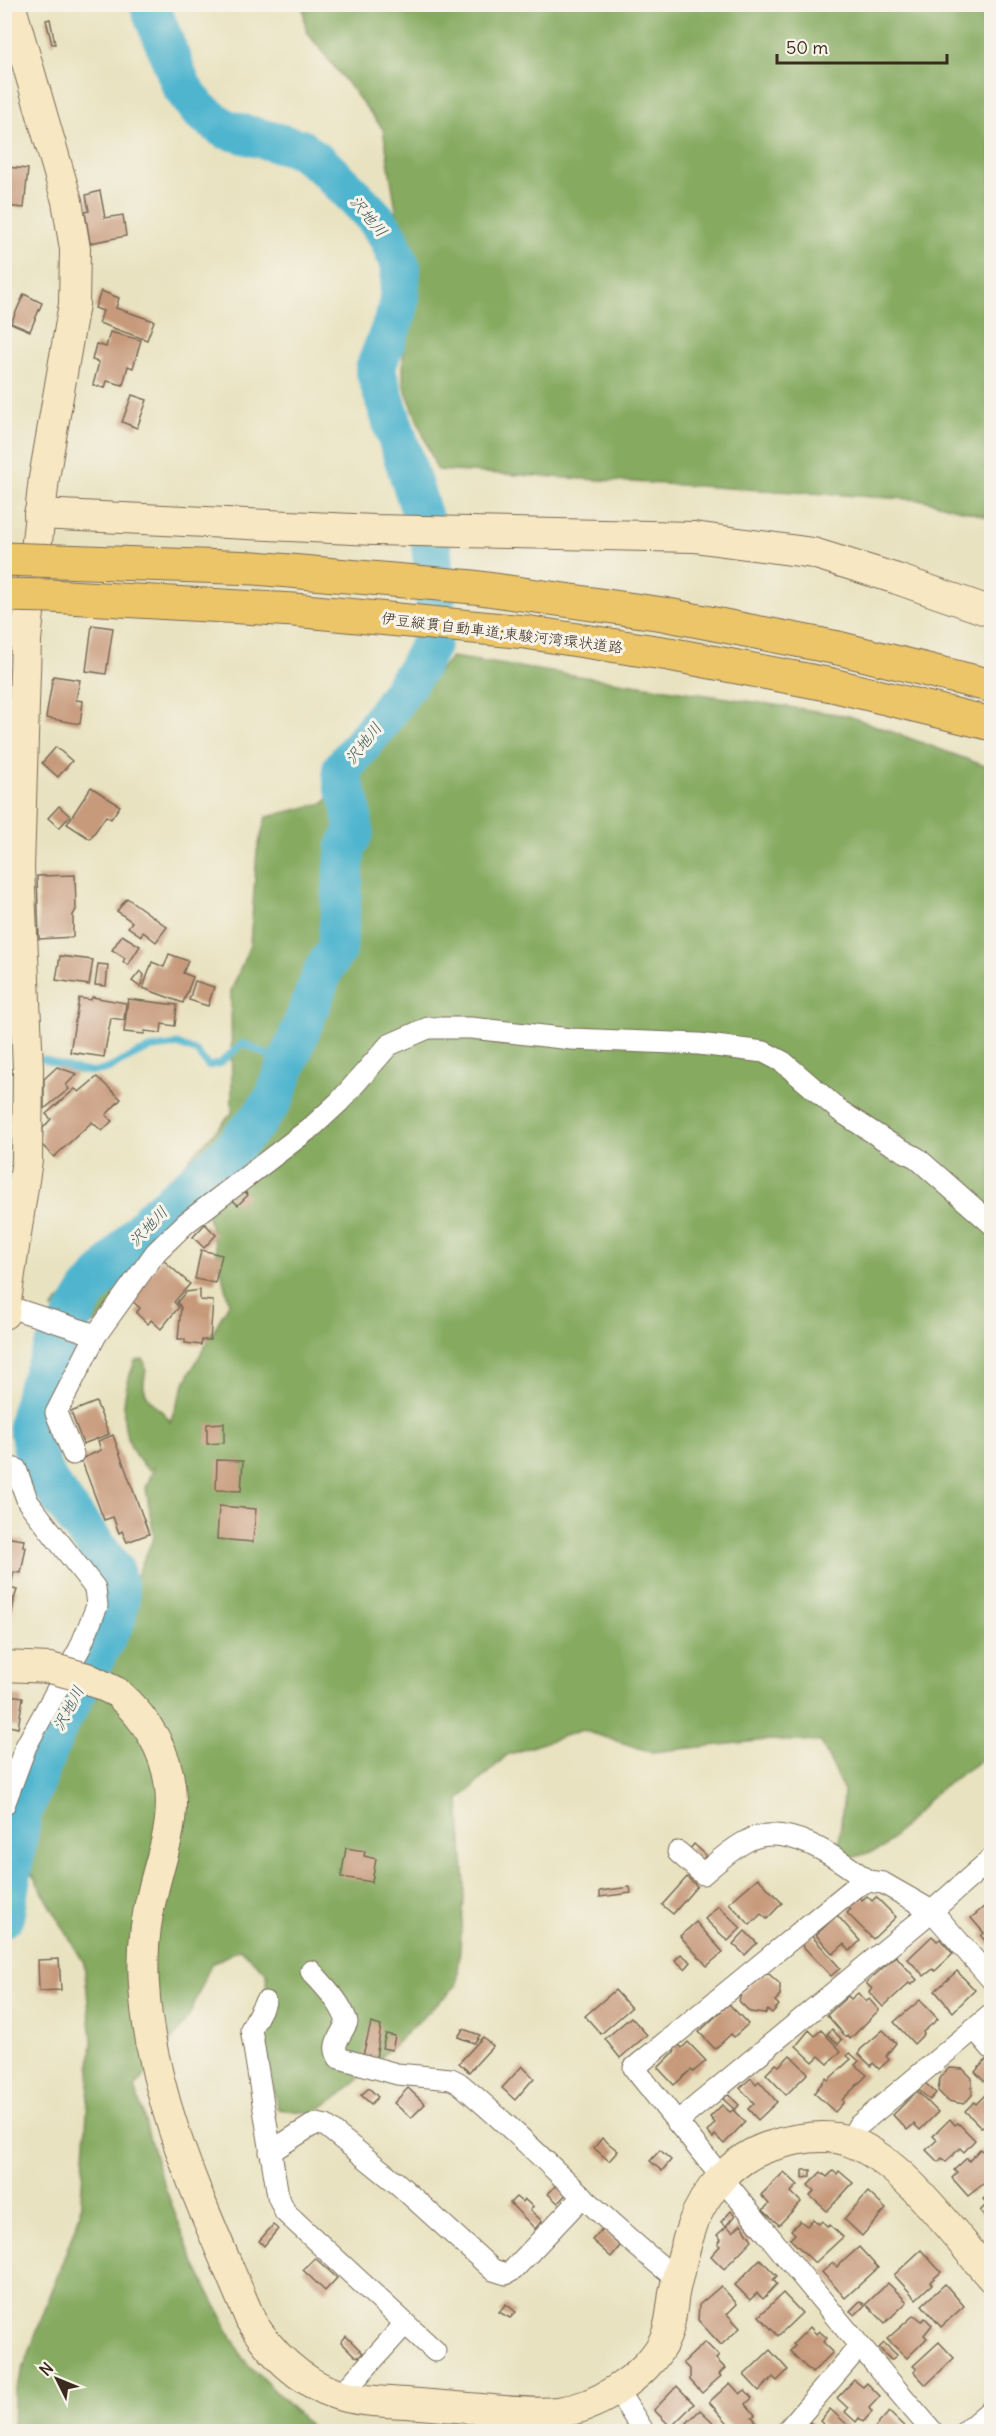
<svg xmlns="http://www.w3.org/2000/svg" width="996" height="2436" viewBox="0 0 996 2436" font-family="Delius,'Klee One',sans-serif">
<rect width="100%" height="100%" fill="#f7f3e8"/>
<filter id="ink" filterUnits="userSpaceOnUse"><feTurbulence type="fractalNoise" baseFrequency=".0167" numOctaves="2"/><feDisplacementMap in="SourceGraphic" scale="12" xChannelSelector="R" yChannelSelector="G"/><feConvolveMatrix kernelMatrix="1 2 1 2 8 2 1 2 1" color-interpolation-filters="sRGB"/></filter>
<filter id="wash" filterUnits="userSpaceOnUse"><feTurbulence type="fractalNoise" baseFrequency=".008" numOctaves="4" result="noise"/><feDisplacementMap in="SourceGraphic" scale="24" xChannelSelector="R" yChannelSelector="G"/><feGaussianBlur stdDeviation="1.35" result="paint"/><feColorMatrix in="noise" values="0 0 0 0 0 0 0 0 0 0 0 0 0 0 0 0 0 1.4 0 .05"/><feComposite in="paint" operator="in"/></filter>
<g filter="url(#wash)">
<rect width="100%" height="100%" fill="#e9e2c0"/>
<g fill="#85aa60" stroke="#606a3f" stroke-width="1.5">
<path d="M303 5H991V518L924 500 437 470 403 383 404 260 383 129 306 31Z"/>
<path d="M451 657 849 716 991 768V1753L937 1791 883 1848 852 1858 839 1844 844 1792 821 1742 767 1740 652 1752 582 1730 507 1755 459 1800 465 1887 457 1985 343 2093 313 2113 278 2109 263 2038 267 1973 240 1949 211 1964 190 2014 179 2031 135 2087 159 2171 191 2256 243 2359 315 2431 13 2432 14 2394 80 2214 92 2040 84 1963 25 1862 69 1727 154 1537 146 1488 154 1467 149 1470C116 1443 120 1397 135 1361L143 1359C149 1372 143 1375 144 1388 147 1403 165 1410 170 1422L185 1382 229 1303 205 1204 95 1324 52 1309 232 1113 231 991 250 945 257 851 266 817 324 803Z"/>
</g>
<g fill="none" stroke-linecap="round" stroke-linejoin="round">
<path stroke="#50b5cf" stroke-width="7" d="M43 1059C62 1065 86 1077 107 1069 121 1063 135 1053 150 1049 159 1046 167 1048 177 1044L197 1052 208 1066 219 1064 243 1043 287 1064"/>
<g stroke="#50b5cf" stroke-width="40">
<path d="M149 4 182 87 199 110 225 129 301 149 324 167 356 198 376 219 389 238 401 269 398 310 375 369 423 518"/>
<path d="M4 1917 22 1813 57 1728 116 1619 120 1596 114 1570 49 1483 33 1449 28 1424 36 1391 51 1354 89 1291 151 1219 224 1157 260 1118 274 1098 325 967 337 949 346 847 354 832 350 802 343 782 342 769 378 725 417 669 431 643 436 597 431 544"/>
</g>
</g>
<g id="blocks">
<g fill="#c79a7b">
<path d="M50 19 55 44H52L46 20Z"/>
<path d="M5 167 28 169 24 208 5 206Z"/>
<path d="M100 191 105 218 123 215 126 236 90 243 85 212 89 211 86 195Z"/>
<path d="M101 291 119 298 116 308 154 321 147 340 99 323 103 311 95 308Z"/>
<path d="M24 294 42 303 30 331 11 323Z"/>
<path d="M110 332 141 340 133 368 128 366 123 385 107 381 105 388 93 385 99 362 92 360 96 344 106 347Z"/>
<path d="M132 395 147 400 137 428 122 422Z"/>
<path d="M92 625 113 628 106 674 86 671Z"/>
<path d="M53 676 80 680 76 700 83 701 80 724 46 718Z"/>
<path d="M56 747 72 761 58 777 42 763Z"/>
<path d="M91 787 120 806 111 819 106 816 90 839 67 824Z"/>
<path d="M59 806 70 816 59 828 48 818Z"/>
<path d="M75 875 76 910 73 915V937L39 939 37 876Z"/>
<path d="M127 898 167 927 156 942 143 932 141 936 128 927 132 922 117 911Z"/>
<path d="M122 935 140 946 128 965 123 962 125 958 112 950Z"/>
<path d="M169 954 188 961 183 973 193 977 183 1003 143 988 152 962 164 967Z"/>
<path d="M60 956 93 960 89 985 56 980Z"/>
<path d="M98 964 108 965 106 986 95 985Z"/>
<path d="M140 971 144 975 140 987 132 981Z"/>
<path d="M195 981 214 987 208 1006 189 1000Z"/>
<path d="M92 997 126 1003 124 1020 111 1018 104 1057 70 1052 79 998 91 1000Z"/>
<path d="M128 999 177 1005 175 1026 162 1024 161 1033 145 1031 144 1034 124 1032Z"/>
<path d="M57 1067 77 1074 66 1085 69 1089 44 1109V1079Z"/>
<path d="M97 1077 121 1099 106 1115 112 1121 102 1131 92 1122 54 1157 42 1145 43 1128 51 1119 46 1114 75 1089 79 1092Z"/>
<path d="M240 1187 248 1195 238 1205 230 1198Z"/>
<path d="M205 1224 216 1235 204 1248 193 1237Z"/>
<path d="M201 1250 222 1255 215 1283 195 1279Z"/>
<path d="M162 1259 190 1284 174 1302 179 1307 161 1329 151 1320 148 1324 136 1313 140 1308 131 1300Z"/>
<path d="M200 1290V1300L213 1301 210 1340H202L201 1345 185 1343V1339H178L181 1307 177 1302 186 1292Z"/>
<path d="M96 1402 109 1434 83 1444 71 1412Z"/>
<path d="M224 1423V1443L207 1444V1424Z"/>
<path d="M113 1435 149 1534 127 1542 122 1531 119 1533 113 1517 104 1520 81 1459 101 1450 98 1441Z"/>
<path d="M217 1460 243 1461 241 1491 216 1490Z"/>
<path d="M219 1506 256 1509 253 1542 217 1539Z"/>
<path d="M4 1537 24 1540 23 1546 26 1547 21 1573 14 1572 11 1584 4 1582Z"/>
<path d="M5 1587 17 1590 14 1599 4 1596Z"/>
<path d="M4 1599 14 1601 9 1629H4Z"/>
<path d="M4 1694 23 1697 18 1728 4 1725Z"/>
<path d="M694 1844 706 1855 702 1861 689 1850Z"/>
<path d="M346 1848 365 1851 364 1856 376 1859 372 1882 341 1877Z"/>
<path d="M687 1877 697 1886 673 1914 662 1905Z"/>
<path d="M758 1878 782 1903 767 1919 761 1914 750 1925 729 1903Z"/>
<path d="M630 1887 631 1893 600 1897V1891Z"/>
<path d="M867 1896 872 1901 876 1897 896 1917 873 1939 847 1913 851 1909 847 1905 854 1897 856 1900 859 1897 862 1900Z"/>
<path d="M991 1901 992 1902V1948L981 1936 984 1933 971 1918Z"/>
<path d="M718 1906 741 1928 728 1941 705 1919Z"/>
<path d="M837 1915 860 1941 850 1951 844 1944 833 1954 816 1935Z"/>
<path d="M696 1922 723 1952 707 1966 680 1936Z"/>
<path d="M745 1931 757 1943 745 1955 733 1944Z"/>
<path d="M810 1934 840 1968 831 1976 800 1943Z"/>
<path d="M932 1936 937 1941 940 1939 953 1954 935 1971 933 1969 924 1976 908 1959Z"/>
<path d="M681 1954 691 1962 685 1969 675 1960Z"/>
<path d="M896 1956 917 1980 911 1985 909 1983 883 2007 869 1992 872 1989 866 1983Z"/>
<path d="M59 1959 61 1990 39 1991 38 1960Z"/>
<path d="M957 1971 975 1990 953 2012 935 1991Z"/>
<path d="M769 1974 780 1984V1996L775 2001 779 2005 772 2013 768 2010 765 2014 750 2012 739 2001 741 1994 762 1975Z"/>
<path d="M615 1990 631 2008 601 2034 585 2016Z"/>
<path d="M858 1993 866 2002 869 1999 879 2010 850 2039 848 2036 846 2037 827 2015 848 1996 851 1999Z"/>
<path d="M920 2000 938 2019 923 2032 924 2034 914 2044 894 2022Z"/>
<path d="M729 2004 748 2024 734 2037 731 2034 715 2049 699 2032Z"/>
<path d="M631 2017 647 2035 620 2058 605 2039Z"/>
<path d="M371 2023 381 2026 376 2058 363 2055Z"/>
<path d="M463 2029 480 2035 474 2043 458 2037Z"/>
<path d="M832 2029 842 2040 838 2044 827 2034Z"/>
<path d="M809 2030 815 2036 821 2030 841 2051 828 2064 819 2056 813 2062 796 2046Z"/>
<path d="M883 2030 896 2043 886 2056 889 2060 879 2069 873 2063 871 2066 859 2054 860 2050Z"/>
<path d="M386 2034 395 2036 392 2050 382 2048Z"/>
<path d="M483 2037 493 2046 469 2072 459 2063Z"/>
<path d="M676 2042 682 2048 688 2042 706 2061 693 2072 691 2070 674 2085 658 2068 675 2051 671 2047Z"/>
<path d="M850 2053 859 2061 855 2065 867 2075 842 2100 844 2102 835 2112 814 2093 826 2078 828 2080 851 2059 847 2056Z"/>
<path d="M790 2055 808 2073 786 2095 766 2074 776 2064 779 2066Z"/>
<path d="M986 2060 992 2065V2079L987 2084 975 2072Z"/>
<path d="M522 2066 534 2078 515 2100 502 2088Z"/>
<path d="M949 2068 963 2069 972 2078V2095L964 2104 948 2101 938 2091 940 2077Z"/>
<path d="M751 2078 756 2084 759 2081 777 2102 758 2120 748 2109 754 2103 740 2088Z"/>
<path d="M925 2083 936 2093 930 2100 919 2090Z"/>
<path d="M369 2088 378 2097 371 2104 361 2095Z"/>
<path d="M408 2088 425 2104 411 2118 394 2103Z"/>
<path d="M992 2088V2125L987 2130 983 2126 981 2127 965 2111 974 2102 976 2104Z"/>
<path d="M917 2091 938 2112 920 2130 914 2124 907 2130 893 2115Z"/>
<path d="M728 2094 739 2105 735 2110 723 2099Z"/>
<path d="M722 2105 730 2112 733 2110 745 2122 724 2144 715 2135 713 2138 707 2132 715 2123 710 2117Z"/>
<path d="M950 2119 955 2125 958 2123 975 2140 964 2152 960 2148 946 2162 942 2158 938 2162 926 2150 937 2140 933 2136Z"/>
<path d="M602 2138 618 2151 609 2161 594 2148Z"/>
<path d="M980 2149 992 2160V2177L968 2196 952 2178 957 2173 954 2170 967 2158 969 2161Z"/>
<path d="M660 2150 671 2160 662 2171 650 2161Z"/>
<path d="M803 2170H811V2177L803 2178Z"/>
<path d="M833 2171 837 2174 839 2171 853 2183 827 2211 810 2196 814 2191 808 2185 821 2172 827 2177Z"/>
<path d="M784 2172 798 2185 791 2192 801 2202 779 2225 763 2210 769 2204 761 2195Z"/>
<path d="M557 2184 567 2193 558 2203 548 2194Z"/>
<path d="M992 2191V2222L980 2211 987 2204 983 2199Z"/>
<path d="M868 2192 886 2209 862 2236 844 2219Z"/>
<path d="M516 2197 522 2202 524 2199 533 2207 530 2210 542 2221 535 2229 510 2203Z"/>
<path d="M731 2211 735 2215 726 2226 721 2222Z"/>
<path d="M813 2219 819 2224 822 2221 828 2227 830 2225 843 2237 815 2263 790 2239 795 2234 791 2230 800 2221 807 2226Z"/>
<path d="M741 2224 752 2240 724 2269 711 2256 720 2246 718 2244 721 2239 717 2235 727 2226 733 2232Z"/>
<path d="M273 2225 278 2229 264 2246 259 2241Z"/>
<path d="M602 2229 620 2246 611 2257 592 2240Z"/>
<path d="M859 2247 878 2268 845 2298 822 2272 833 2263 837 2267Z"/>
<path d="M921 2250 941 2272 930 2282 932 2284 916 2299 894 2275Z"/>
<path d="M315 2258 337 2278 325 2291 303 2270Z"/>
<path d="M760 2259 777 2276 773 2280 777 2284 763 2299 757 2293 750 2300 735 2285Z"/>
<path d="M888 2283 907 2302 885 2323 866 2304Z"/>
<path d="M945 2284 964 2306 941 2327 922 2305Z"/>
<path d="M721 2286 737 2304 727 2314 740 2328 721 2345 698 2320 699 2305Z"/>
<path d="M783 2293 802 2313 778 2336 759 2316Z"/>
<path d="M860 2301 865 2305 855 2315 850 2311Z"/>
<path d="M506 2304 516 2312 510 2318 499 2312Z"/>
<path d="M914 2315 922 2321 925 2318 932 2325 924 2335 927 2338 907 2358 887 2339Z"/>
<path d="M810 2327 816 2334 819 2331 827 2338 823 2342 833 2352 812 2373 790 2351 795 2346 793 2344Z"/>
<path d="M346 2336 363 2353 359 2357 355 2356 341 2342Z"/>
<path d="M705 2342 719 2356 716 2359 725 2368 719 2374 721 2376 702 2393 690 2380V2370L683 2363Z"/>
<path d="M939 2342 954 2358 926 2385 914 2372 917 2369 913 2366Z"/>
<path d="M884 2343 897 2355 891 2360 879 2348Z"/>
<path d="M770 2350 788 2370 777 2381 773 2377 759 2391 744 2375Z"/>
<path d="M854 2380 863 2387 867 2383 880 2396 869 2408 872 2412 863 2422 859 2418 856 2422 845 2412 848 2408 837 2398Z"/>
<path d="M730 2383 740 2394 745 2390 752 2398 746 2404 755 2415 752 2417 756 2421 744 2432H739L736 2429 734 2430 709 2402Z"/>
<path d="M677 2386 694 2404 671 2427 654 2410Z"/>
<path d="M830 2409 852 2429 849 2432H818L824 2425 820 2421Z"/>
<path d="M700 2410 716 2425 709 2432H681L680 2430Z"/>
<path d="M889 2412 910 2432H871Z"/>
<path d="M810 2422 816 2427 812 2432H801Z"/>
</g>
</g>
</g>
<g filter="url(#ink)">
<use href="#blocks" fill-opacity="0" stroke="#786a57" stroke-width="1.5"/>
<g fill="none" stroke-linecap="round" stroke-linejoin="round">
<g stroke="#786a57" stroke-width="23">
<g id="street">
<path d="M6 1306 96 1335"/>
<path d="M73 1454 56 1413 96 1335 156 1252 186 1223 313 1126 339 1102 389 1045 428 1028H471L571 1039 699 1044 764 1052 783 1062 840 1111 889 1143 917 1158 992 1224"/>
<path d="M4 1467 16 1469 28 1502 95 1588 97 1606 80 1648 26 1746 4 1805"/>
<path d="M678 1852 703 1874C717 1862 731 1849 747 1841 786 1820 838 1858 868 1881"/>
<path d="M311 1971C324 1986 341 2002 347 2022 342 2035 330 2044 339 2058L397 2074 451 2079 459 2083C535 2146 600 2219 677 2279"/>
<path d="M265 2002 251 2029 278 2196 285 2212 435 2351"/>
<path d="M974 2028 992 2049"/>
<path d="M677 2122 932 1911 992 1858"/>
<path d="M850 2141 858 2126 992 2014"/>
<path d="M270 2152 311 2126 317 2124 326 2126 398 2184 493 2270 506 2274 513 2270 583 2196"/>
<path d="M617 2390 644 2432"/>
<path d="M341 2395 405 2324"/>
<path d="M786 2432 859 2347"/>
<path d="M933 2432C830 2313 732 2191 634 2068L855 1887 868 1881 883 1883 932 1911 992 1980"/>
<path d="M965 2432 992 2409"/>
</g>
</g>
<g stroke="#786a57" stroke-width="32">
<g id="secondary">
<path d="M39 514 374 530 694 537 813 553 897 579 992 612"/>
<path d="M4 1314 27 1160 28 1068 19 867 26 640 44 478 74 304 75 249 67 201 10 4"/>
<path d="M4 1666 50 1668"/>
<path d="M116 1692C161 1731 180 1779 167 1838 163 1856 157 1873 153 1891 145 1921 142 1954 144 1985 151 2104 206 2213 251 2321 270 2352 300 2382 336 2394 359 2402 394 2402 419 2404 444 2406 468 2408 493 2410 540 2414 575 2418 616 2390 635 2378 658 2358 666 2336 671 2323 672 2307 674 2293 679 2270 685 2247 692 2226 704 2191 733 2159 768 2147 793 2139 826 2132 851 2142 905 2163 954 2235 992 2278"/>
</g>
</g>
<g stroke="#786a57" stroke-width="35">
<g id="highway">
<path d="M838 648 992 686"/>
<path d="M832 685 992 724"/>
</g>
</g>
<use href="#street" stroke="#fff" stroke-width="21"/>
<use href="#secondary" stroke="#f7e8c3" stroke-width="30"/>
<use href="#highway" stroke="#ecc569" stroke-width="33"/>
<g stroke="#786a57" stroke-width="32" stroke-linecap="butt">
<path id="secondary-bridge" d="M50 1668 87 1678 116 1692"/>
</g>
<g stroke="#786a57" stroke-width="35" stroke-linecap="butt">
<g id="highway-bridge">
<path d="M4 559 255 568 473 587 663 614 838 648"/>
<path d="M4 595 50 596 294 610 525 632 669 654 832 685"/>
</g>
</g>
<use href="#secondary-bridge" stroke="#f7e8c3" stroke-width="30"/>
<use href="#highway-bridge" stroke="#ecc569" stroke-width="33"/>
</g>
</g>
<g text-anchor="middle" stroke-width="6" stroke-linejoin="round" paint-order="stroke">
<g font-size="15" fill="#3b2a1e" stroke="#f7f3e8">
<text transform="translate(502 633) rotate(7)" y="5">伊豆縦貫自動車道;東駿河湾環状道路</text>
</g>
<g font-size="16" font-style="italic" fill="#425b5c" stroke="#f7f3e8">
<text transform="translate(369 216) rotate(50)" y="6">沢地川</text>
<text transform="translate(363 743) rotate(-52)" y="6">沢地川</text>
<text transform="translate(148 1226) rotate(-46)" y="6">沢地川</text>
<text transform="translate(68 1708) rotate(-62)" y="6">沢地川</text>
</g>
</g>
<rect width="996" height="2436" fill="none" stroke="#f7f3e8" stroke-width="24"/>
<g transform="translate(57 2379) rotate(313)" stroke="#f7f3e8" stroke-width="4.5" paint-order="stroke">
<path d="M0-4.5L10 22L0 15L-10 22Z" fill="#3b2a1e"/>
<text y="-9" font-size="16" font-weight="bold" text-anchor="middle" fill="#3b2a1e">N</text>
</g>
<path d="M777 54v9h170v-9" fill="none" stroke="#3b2a1e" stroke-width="3"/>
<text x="786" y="54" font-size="18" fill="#3b2a1e" stroke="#f7f3e8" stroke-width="4.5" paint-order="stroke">50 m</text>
</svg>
